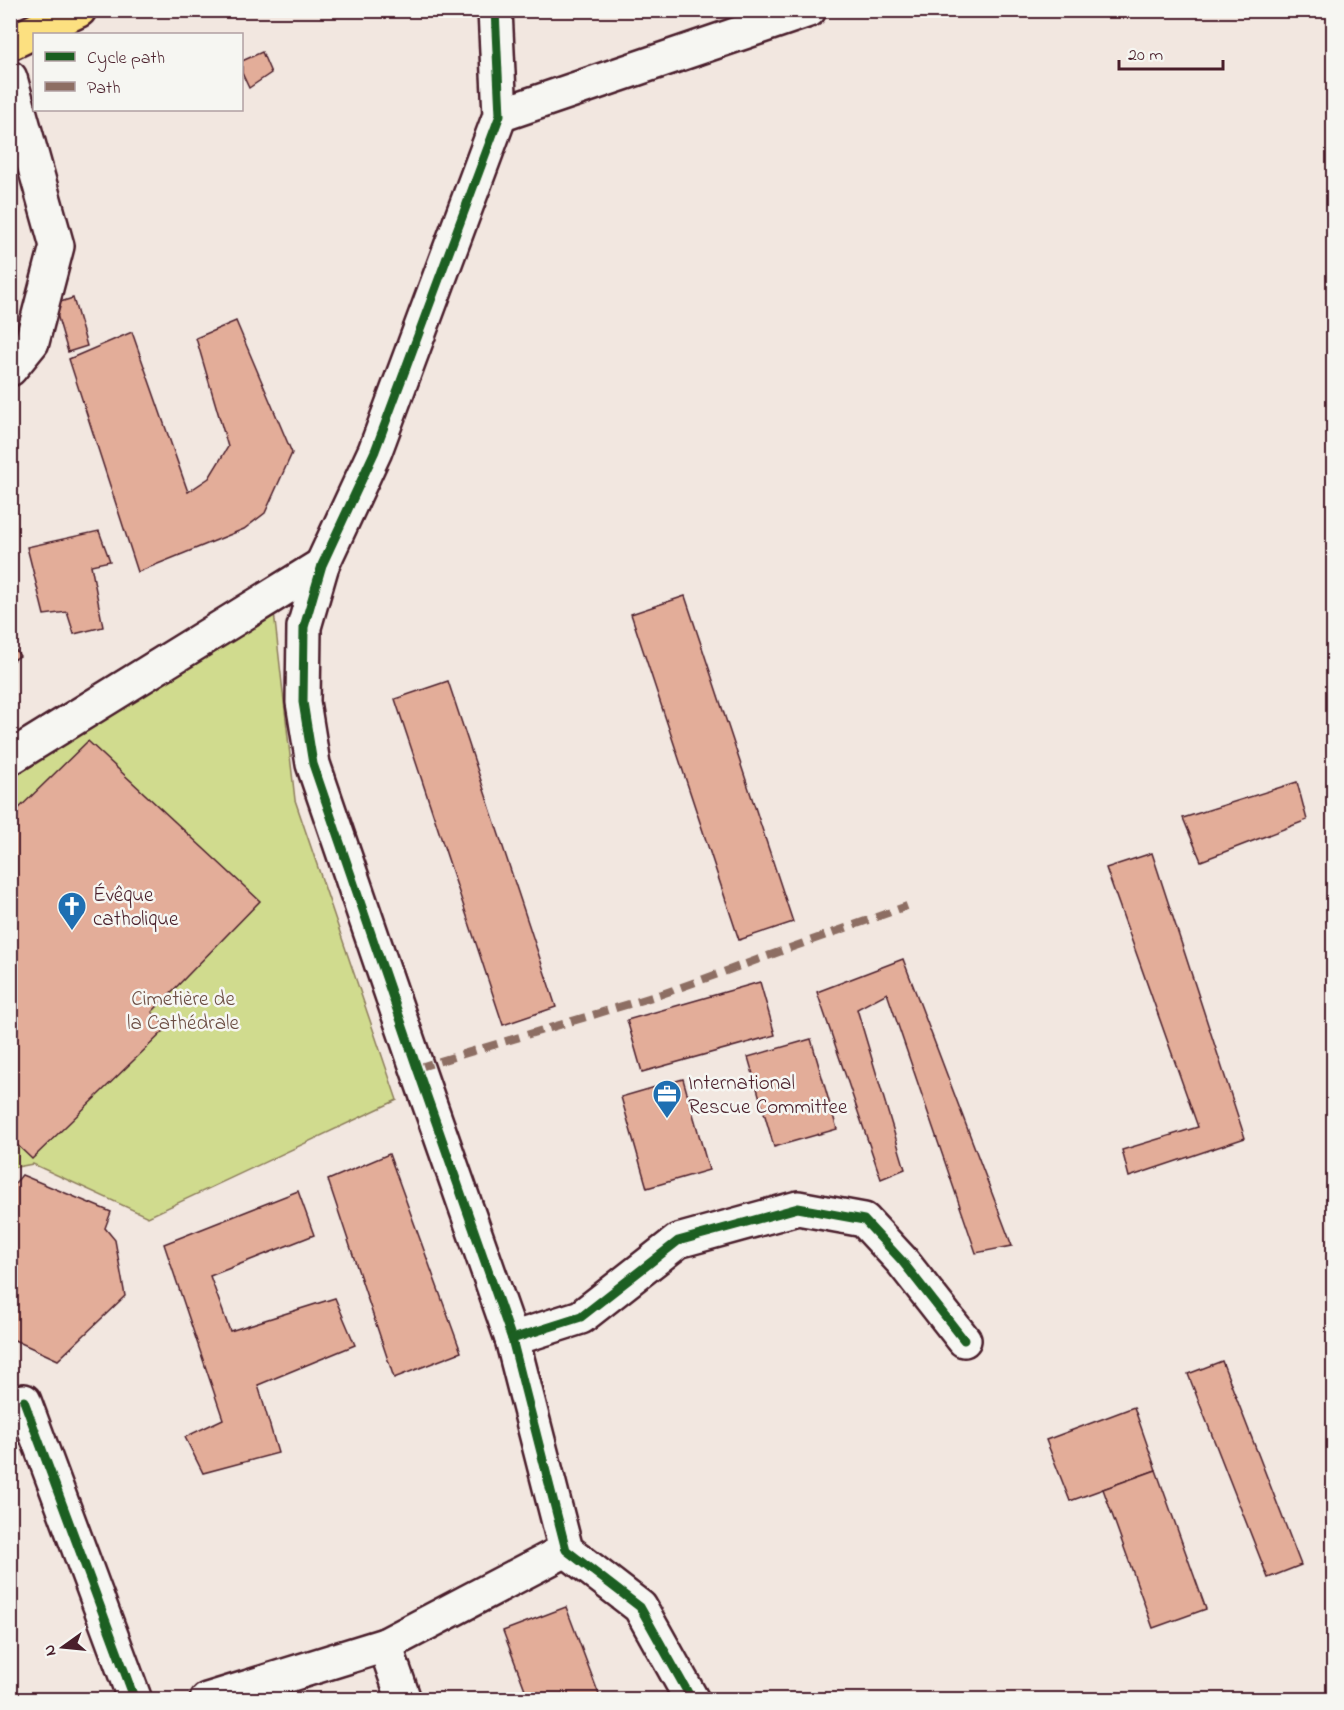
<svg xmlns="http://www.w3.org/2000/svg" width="1344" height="1710" viewBox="0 0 1344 1710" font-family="'Indie Flower',sans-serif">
<rect width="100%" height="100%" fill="#f2e7e0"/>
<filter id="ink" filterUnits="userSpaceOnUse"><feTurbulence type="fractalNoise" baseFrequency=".0167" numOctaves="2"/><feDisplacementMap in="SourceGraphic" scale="12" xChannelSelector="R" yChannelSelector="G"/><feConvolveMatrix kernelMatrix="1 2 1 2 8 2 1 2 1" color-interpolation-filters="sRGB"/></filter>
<g filter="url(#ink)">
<path fill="#d0db8e" stroke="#8d7d5c" stroke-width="1.5" d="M274 612 295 800 397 1100 148 1217 33 1164 11 1168V742Z"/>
<g fill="#e3ad99" stroke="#4a1f2b" stroke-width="1.5">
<path d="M262 52 271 73 249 88 242 73V61Z"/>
<path d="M73 298 87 346 68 352 54 304Z"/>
<path d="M236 321 292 453 265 513 244 529 138 572 69 359 132 332 188 492 209 478 228 447 196 338Z"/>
<path d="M99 531 110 561 91 565 103 627 74 634 67 612 44 615 27 547Z"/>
<path d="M685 596 793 922 739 940 631 614Z"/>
<path d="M10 642 20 656 10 662Z"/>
<path d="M448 681 556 1007 503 1025 395 699Z"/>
<path d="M88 741 260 901 152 1012 167 1028 32 1159 10 1138V817Z"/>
<path d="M1297 782 1307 820 1201 861 1183 818Z"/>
<path d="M1152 853 1245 1138 1129 1177 1122 1150 1198 1127 1106 868Z"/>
<path d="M903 959 1012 1246 976 1253 887 993 857 1009 905 1169 881 1179 817 992Z"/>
<path d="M760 982 775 1035 642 1072 627 1020Z"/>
<path d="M811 1039 837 1129 774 1147 748 1057Z"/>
<path d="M683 1079 709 1170 647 1188 621 1097Z"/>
<path d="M389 1154 461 1352 394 1378 328 1180Z"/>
<path d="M22 1175 111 1212 105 1228 115 1240 125 1296 58 1360 10 1338V1189Z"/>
<path d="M298 1191 314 1235 210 1276 230 1331 335 1298 355 1345 258 1385 278 1453 203 1473 185 1437 223 1419 164 1244Z"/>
<path d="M1222 1361 1301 1565 1268 1578 1188 1374Z"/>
<path d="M1134 1407 1156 1470 1070 1501 1046 1440Z"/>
<path d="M1156 1470 1206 1609 1153 1628 1103 1489Z"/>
<path d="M566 1607 601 1700H529L503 1631Z"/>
</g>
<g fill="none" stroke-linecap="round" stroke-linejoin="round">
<g stroke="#4a1f2b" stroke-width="38">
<g id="minor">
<path d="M495 10 500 115 375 451 322 565 304 627 303 702 313 764 417 1068 512 1339 566 1550 640 1607 692 1700"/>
<path d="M10 78 57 246 32 342 10 369"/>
<path d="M500 115 809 10"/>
<path d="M10 758 322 565"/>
<path d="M512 1339 581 1317 678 1241 798 1208 864 1220 902 1261 964 1340"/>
<path d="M24 1401 135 1700"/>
<path d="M207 1700 385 1645"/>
<path d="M404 1700 385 1645 566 1550"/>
</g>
</g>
<g stroke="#4a1f2b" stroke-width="38">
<path id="major" d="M10 43 79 10"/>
</g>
<use href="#minor" stroke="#f6f6f2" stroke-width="33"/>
<use href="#major" stroke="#fce080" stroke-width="33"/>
<path stroke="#8d6e63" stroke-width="8" stroke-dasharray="15 8" stroke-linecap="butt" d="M417 1068 662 994 907 906"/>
<g stroke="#f6f6f2" stroke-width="13">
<g id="cycleway">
<path d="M495 10 500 115 375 451 322 565 304 627 303 702 313 764 417 1068 512 1339 566 1550 640 1607 692 1700"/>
<path d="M512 1339 581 1317 678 1241 798 1208 864 1220 902 1261 964 1340"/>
<path d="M24 1401 135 1700"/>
</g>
</g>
<use href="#cycleway" stroke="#1b5e20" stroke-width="9"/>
</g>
</g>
<defs>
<g id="church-pin" transform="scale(1.5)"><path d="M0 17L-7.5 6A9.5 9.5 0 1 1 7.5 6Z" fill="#1f6fb2" stroke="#f6f6f2"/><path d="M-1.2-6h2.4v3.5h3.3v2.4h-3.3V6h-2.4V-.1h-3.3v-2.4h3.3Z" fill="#fff"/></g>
<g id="office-pin" transform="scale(1.5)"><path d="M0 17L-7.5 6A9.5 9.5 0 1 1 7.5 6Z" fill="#1f6fb2" stroke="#f6f6f2"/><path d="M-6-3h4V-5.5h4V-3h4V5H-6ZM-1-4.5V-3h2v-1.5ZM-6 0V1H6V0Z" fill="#fff"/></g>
</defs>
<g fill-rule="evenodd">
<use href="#church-pin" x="72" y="906"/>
<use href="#office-pin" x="667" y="1094"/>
</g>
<g text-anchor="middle" stroke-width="5" stroke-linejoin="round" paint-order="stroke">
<g font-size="21" fill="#4a1f2b" stroke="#f6f6f2" text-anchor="start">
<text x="93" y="901">Évêque<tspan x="93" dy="24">catholique</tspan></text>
<text x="688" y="1089">International<tspan x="688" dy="24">Rescue Committee</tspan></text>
</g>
<g font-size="21" fill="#6c4e44" stroke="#f6f6f2">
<text x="183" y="1005">Cimetière de<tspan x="183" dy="24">la Cathédrale</tspan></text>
</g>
</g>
<rect width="1344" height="1710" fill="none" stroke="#f6f6f2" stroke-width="36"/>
<rect x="18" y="18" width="1308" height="1674" fill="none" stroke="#4a1f2b" stroke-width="2" filter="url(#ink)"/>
<rect x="33" y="33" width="210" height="78" fill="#f6f6f2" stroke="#b1a0a2" stroke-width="1.5"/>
<rect x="45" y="52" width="30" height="9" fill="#1b5e20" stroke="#b1a0a2" stroke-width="1.5"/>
<text x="87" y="63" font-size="18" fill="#4a1f2b">Cycle path</text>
<rect x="45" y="82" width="30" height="9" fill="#8d6e63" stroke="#b1a0a2" stroke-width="1.5"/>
<text x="87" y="93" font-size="18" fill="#4a1f2b">Path</text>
<g transform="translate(63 1647) rotate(255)" stroke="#f6f6f2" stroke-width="4.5" paint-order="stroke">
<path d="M0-4.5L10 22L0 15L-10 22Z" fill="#4a1f2b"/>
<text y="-9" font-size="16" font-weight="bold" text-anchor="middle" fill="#4a1f2b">N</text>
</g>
<path d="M1119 60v9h104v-9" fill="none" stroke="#4a1f2b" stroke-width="3"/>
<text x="1128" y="60" font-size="18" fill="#4a1f2b" stroke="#f6f6f2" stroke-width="4.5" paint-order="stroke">20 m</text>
</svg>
